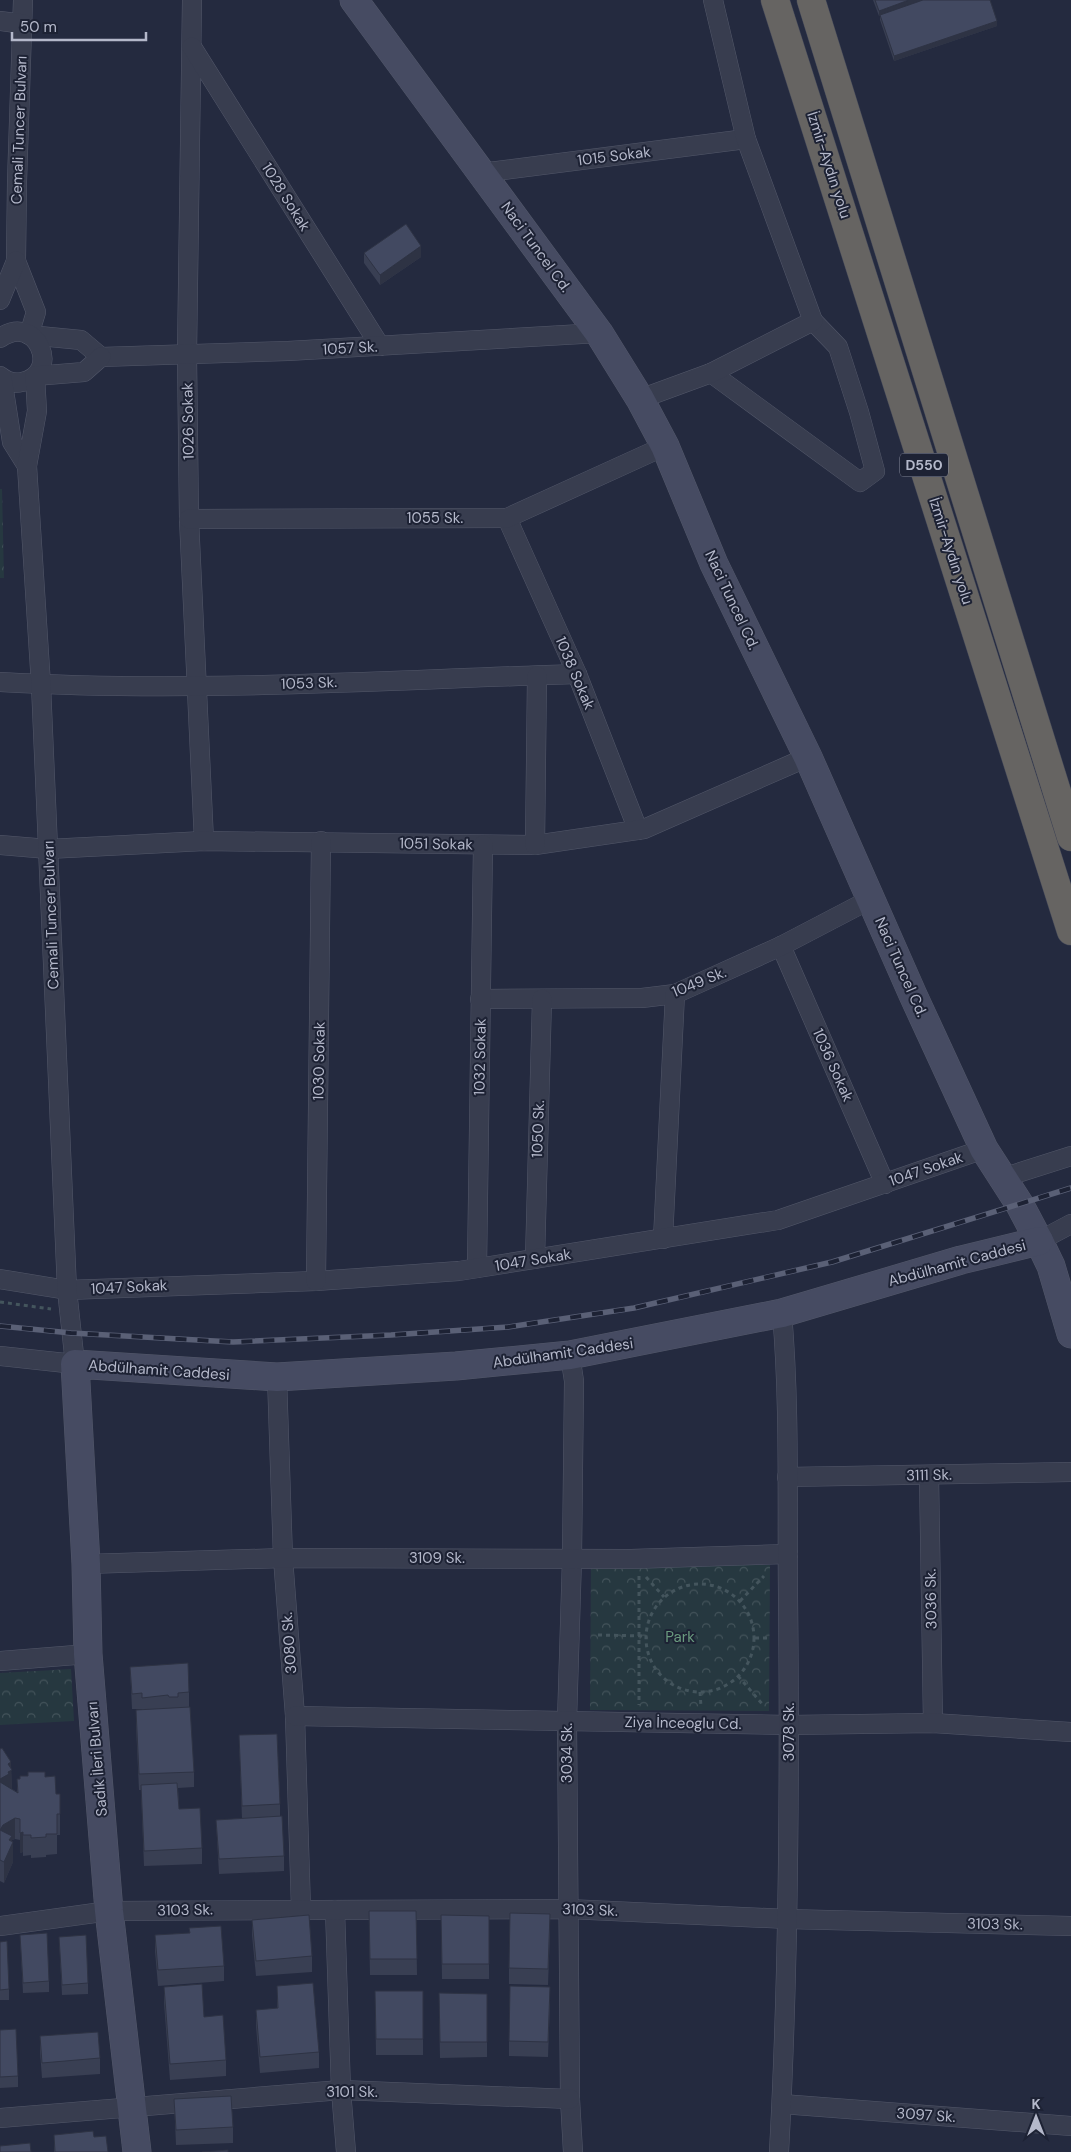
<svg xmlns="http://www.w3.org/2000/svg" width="1071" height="2152" viewBox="0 0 1071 2152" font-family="'DM Sans',sans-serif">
<defs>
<pattern id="park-crowns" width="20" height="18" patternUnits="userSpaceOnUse" patternTransform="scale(1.25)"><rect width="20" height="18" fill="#263840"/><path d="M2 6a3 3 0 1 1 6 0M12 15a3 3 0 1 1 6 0" fill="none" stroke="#43535a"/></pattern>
</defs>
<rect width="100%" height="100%" fill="#242a3f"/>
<g fill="url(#park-crowns)">
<path d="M0 489H2L4 578H0Z"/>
<path d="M591 1564 770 1565 769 1711 590 1710Z"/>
<path d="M71 1669 74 1721 0 1725V1673Z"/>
</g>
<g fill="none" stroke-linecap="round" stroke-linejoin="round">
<g stroke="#53586a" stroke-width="20">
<g id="minor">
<path d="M23 0 17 182 16 261 36 312 29 335 81 340 101 357"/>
<path d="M192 0 187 355 189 519 204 841"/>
<path d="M0 21 23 24"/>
<path d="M192 47 380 346"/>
<path d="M481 173 746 139"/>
<path d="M0 300 16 261"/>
<path d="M0 338C37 312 62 374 22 382 13 384 6 381 0 376"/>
<path d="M101 357 288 351 599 333"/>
<path d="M711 373 860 482 875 471 859 412 838 347 813 321"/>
<path d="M0 378H2L12 442 27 466"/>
<path d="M640 399 711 373 813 321 746 139 713 0"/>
<path d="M507 518 577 674 638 830"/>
<path d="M189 519 507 518 665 446"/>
<path d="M0 682C192 693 385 680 577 674"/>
<path d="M0 845 48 849 204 841 535 845 644 829 808 757"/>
<path d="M535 845 537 676"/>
<path d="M781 946 885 1184"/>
<path d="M480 999 642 998 675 994 781 946 871 899"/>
<path d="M1002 1178 1071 1156"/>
<path d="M663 1239 675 994"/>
<path d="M1039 1241 1071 1224"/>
<path d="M535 1259 542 999"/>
<path d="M477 1268 483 845"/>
<path d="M0 1279 67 1290 316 1281 459 1271 778 1220 984 1149"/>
<path d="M316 1281 321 841"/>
<path d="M570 1355 574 1381 572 1558 567 1721 570 2099 573 2152"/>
<path d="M0 1356 75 1364 67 1290 41 685 27 466 37 411 35 376 84 372 101 357"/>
<path d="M277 1377 283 1558 295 1716 301 1909"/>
<path d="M929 1475 933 1723"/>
<path d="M787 1477 1071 1472"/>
<path d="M86 1564 283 1558 631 1559 788 1554"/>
<path d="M0 1661 88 1654"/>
<path d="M295 1716 789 1725 933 1723 1071 1732"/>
<path d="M335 1910 341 2090 346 2152"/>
<path d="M0 1926 109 1911 568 1909 787 1919 1071 1926"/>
<path d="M782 2104 1071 2126"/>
<path d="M0 2118 341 2090 570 2099"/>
<path d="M779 2152C789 1967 790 1781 788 1595 787 1501 790 1406 782 1313"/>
</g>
</g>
<g stroke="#53586a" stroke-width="29">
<g id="secondary">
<path d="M354 0 599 333 640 399 665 446 714 564 808 757 913 995 984 1149 1020 1205 1039 1241 1051 1266 1071 1334"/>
<path d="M137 2152 109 1911 88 1654 86 1564 75 1364 277 1377 456 1366 570 1355 782 1313 961 1260 1039 1241"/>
</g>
</g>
<g stroke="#404557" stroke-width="29">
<g id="trunk">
<path d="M775 0 1071 931"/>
<path d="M811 0 1071 837"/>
</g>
</g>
<g stroke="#44555d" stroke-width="3" stroke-dasharray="4 4" stroke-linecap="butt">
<path d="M0 1302 51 1309"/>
<path d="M639 1576V1705"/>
<path d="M646 1577 664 1597"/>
<circle cx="700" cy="1638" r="54"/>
<path d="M740 1601 764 1576"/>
<path d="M598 1635 646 1636"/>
<path d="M755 1638H767"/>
<path d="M738 1676 764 1706"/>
<path d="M700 1692 701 1707"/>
</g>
<use href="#minor" stroke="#383d4f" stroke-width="19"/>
<use href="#secondary" stroke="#464b62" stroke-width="28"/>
<use href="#trunk" stroke="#666462" stroke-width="28"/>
<g stroke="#5a6076" stroke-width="5.5">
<path id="rail" d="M0 1326 71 1333 233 1342 391 1335 508 1327 634 1308 832 1262 1071 1188"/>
</g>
<use href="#rail" stroke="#1d2234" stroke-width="4" stroke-dasharray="11" stroke-linecap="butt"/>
</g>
<g fill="#393f53">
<path d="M873 0H990L997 26 894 61 880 20V15L879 16Z"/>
<path d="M364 253 421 257 380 285 364 263Z"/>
<path d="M130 1667 189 1692V1707L194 1772V1787L178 1788 179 1809 202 1848V1864L144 1866 141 1790H139L136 1725V1710H142V1709H132Z"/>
<path d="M239 1735 280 1804V1817L284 1856V1871L219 1874 216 1820 242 1819Z"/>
<path d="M0 1749 11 1769 12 1789 17 1792V1779L45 1777 56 1794H60V1835H57V1854L46 1855V1857L31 1858V1855L23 1856V1852L20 1853V1840L15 1839 12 1840 13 1862 4 1883 0 1881Z"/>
<path d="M416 1911 417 1975H370L369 1926Z"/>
<path d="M441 1915 489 1916V1979H442Z"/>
<path d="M252 1920 312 1956V1972L256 1976 252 1935Z"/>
<path d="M550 1930 548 1985 509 1984V1968Z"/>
<path d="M189 1933 224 1966V1981L158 1986 155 1951V1935Z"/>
<path d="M20 1935 49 1981V1992L23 1993Z"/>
<path d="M59 1937 88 1983V1994L62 1995Z"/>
<path d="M0 1942 9 1989V2000H0Z"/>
<path d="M277 1986 319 2052V2068L260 2073 256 2026V2010L277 2008Z"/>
<path d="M164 1987 204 2017 226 2060V2076L170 2080 164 2003Z"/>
<path d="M375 1991H423V2055H376Z"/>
<path d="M487 1994V2057L440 2058 439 2009Z"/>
<path d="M550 2002 548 2057 509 2056V2041Z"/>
<path d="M0 2030 18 2076V2087L0 2088Z"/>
<path d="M40 2036 100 2058V2074L42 2078 40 2052Z"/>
<path d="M174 2099 233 2127V2143L176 2145Z"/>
<path d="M54 2135 94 2137 108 2152H54Z"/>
</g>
<g fill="#2e3344">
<path d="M909 0H924L879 16V11Z"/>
<path d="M997 21V26L894 61V56Z"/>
<path d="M421 246V257L380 285V275Z"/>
<path d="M11 1762 12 1790 0 1800V1779L8 1764Z"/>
<path d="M15 1818V1839L12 1840V1845L13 1842V1862L4 1883V1862L0 1830 3 1825Z"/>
<path d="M23 1832V1852L20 1853V1833Z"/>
</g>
<g fill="#424961" stroke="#2e3344">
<path d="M875 0H909L879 11Z"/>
<path d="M923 0H990L997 21 894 56 880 15Z"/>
<path d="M406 224 421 246 380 275 364 253Z"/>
<path d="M188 1663 189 1692 178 1693V1697H169L168 1695 142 1698V1693L132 1694 130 1667Z"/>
<path d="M190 1707 194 1772 139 1774 136 1710Z"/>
<path d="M277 1734 280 1804 242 1806 239 1735Z"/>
<path d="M2 1748 11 1762 8 1764 12 1770 8 1772 9 1774 0 1779V1749Z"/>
<path d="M28 1772H45V1777L55 1776 56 1794H60V1814H57V1834H46V1837L31 1838V1835H23V1832L20 1833V1819L15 1818 3 1825 0 1830 12 1836 9 1840 13 1842 4 1862 0 1860V1782L18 1793 17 1779H20V1776H28Z"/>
<path d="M177 1783 179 1809 200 1808 202 1848 144 1851 141 1785Z"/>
<path d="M282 1816 284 1856 219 1859 216 1820Z"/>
<path d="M369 1911H416L417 1959H370Z"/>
<path d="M510 1913 550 1914 548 1969 509 1968Z"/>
<path d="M309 1915 312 1956 256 1961 252 1920Z"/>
<path d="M441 1915 489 1916V1964H442Z"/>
<path d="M221 1926 224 1966 158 1970 155 1935 190 1933 189 1928Z"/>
<path d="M47 1933 49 1981 23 1983 20 1935Z"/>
<path d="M86 1935 88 1983 62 1985 59 1937Z"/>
<path d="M7 1941 9 1989 0 1990V1942Z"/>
<path d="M313 1983 319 2052 260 2057 256 2010 278 2008 277 1986Z"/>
<path d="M202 1984 204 2017 223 2015 226 2060 170 2064 164 1987Z"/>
<path d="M510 1986 550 1987 548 2042 509 2041Z"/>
<path d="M375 1991H423V2039H376Z"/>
<path d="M439 1993 487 1994V2042H440Z"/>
<path d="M16 2029 18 2076 0 2077V2030Z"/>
<path d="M98 2032 100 2058 42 2063 40 2036Z"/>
<path d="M231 2096 233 2127 176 2130 174 2099Z"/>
<path d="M93 2131 94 2137 106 2136 108 2152H55L54 2135Z"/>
<path d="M30 2143 31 2152H0V2146Z"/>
<path d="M228 2150V2152H202Z"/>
</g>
<g text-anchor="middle" stroke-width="4" stroke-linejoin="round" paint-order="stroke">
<rect fill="#1d2234" stroke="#878b9d" stroke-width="1" x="900" y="453.5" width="48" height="23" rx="4"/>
<g font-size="14" font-weight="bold" fill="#b4b8ca">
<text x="924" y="470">D550</text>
</g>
<g font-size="15" fill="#b4b8ca" stroke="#1d2234">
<text transform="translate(19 130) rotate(-88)" y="5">Cemali Tuncer Bulvarı</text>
<text transform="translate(614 156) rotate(-7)" y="5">1015 Sokak</text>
<text transform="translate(829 165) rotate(72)" y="5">İzmir-Aydın yolu</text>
<text transform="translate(286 197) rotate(58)" y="5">1028 Sokak</text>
<text transform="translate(536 247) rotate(54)" y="5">Naci Tuncel Cd.</text>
<text transform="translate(350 348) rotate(-3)" y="5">1057 Sk.</text>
<text transform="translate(188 421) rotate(-91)" y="5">1026 Sokak</text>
<text x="435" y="523">1055 Sk.</text>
<text transform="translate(951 551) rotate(72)" y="5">İzmir-Aydın yolu</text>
<text transform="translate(732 600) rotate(65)" y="5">Naci Tuncel Cd.</text>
<text transform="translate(575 673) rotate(67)" y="5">1038 Sokak</text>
<text transform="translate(309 683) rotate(-2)" y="5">1053 Sk.</text>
<text transform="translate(436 844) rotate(1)" y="5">1051 Sokak</text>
<text transform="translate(51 915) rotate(-92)" y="5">Cemali Tuncer Bulvarı</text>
<text transform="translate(901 967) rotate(66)" y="5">Naci Tuncel Cd.</text>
<text transform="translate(699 982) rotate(-22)" y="5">1049 Sk.</text>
<text transform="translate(480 1057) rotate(-89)" y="5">1032 Sokak</text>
<text transform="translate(319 1061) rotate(-89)" y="5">1030 Sokak</text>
<text transform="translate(833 1065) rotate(66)" y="5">1036 Sokak</text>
<text transform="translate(538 1129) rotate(-88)" y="5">1050 Sk.</text>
<text transform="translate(926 1169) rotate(-19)" y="5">1047 Sokak</text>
<text transform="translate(533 1260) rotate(-9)" y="5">1047 Sokak</text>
<text transform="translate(957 1263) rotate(-15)" y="5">Abdülhamit Caddesi</text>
<text transform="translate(129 1287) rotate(-3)" y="5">1047 Sokak</text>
<text transform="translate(563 1353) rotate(-8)" y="5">Abdülhamit Caddesi</text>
<text transform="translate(159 1370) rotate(4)" y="5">Abdülhamit Caddesi</text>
<text transform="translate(929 1475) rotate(-1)" y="5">3111 Sk.</text>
<text x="437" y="1563">3109 Sk.</text>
<text transform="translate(931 1599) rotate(-91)" y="5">3036 Sk.</text>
<text transform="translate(289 1643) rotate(-94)" y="5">3080 Sk.</text>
<text transform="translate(683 1723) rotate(1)" y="5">Ziya İnceoglu Cd.</text>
<text transform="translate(789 1732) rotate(-90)" y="5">3078 Sk.</text>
<text transform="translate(567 1753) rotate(-90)" y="5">3034 Sk.</text>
<text transform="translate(97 1759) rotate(-95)" y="5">Sadık İleri Bulvarı</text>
<text transform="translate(185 1910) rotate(-1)" y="5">3103 Sk.</text>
<text transform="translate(590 1910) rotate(2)" y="5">3103 Sk.</text>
<text transform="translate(995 1924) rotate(1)" y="5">3103 Sk.</text>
<text x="352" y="2097">3101 Sk.</text>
<text transform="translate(926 2115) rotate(4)" y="5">3097 Sk.</text>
</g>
<g font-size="15" fill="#6a9b7f" stroke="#1d2234">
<text x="680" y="1642">Park</text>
</g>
</g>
<g transform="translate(1036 2117)" stroke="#1d2234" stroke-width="4" paint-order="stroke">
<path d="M0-4L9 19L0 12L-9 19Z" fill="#b4b8ca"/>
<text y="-8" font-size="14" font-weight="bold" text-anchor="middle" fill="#b4b8ca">K</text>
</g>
<path d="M12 32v8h134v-8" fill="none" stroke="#b4b8ca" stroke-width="2.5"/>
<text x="20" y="32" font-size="15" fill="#b4b8ca" stroke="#1d2234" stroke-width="4" paint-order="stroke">50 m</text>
</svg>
